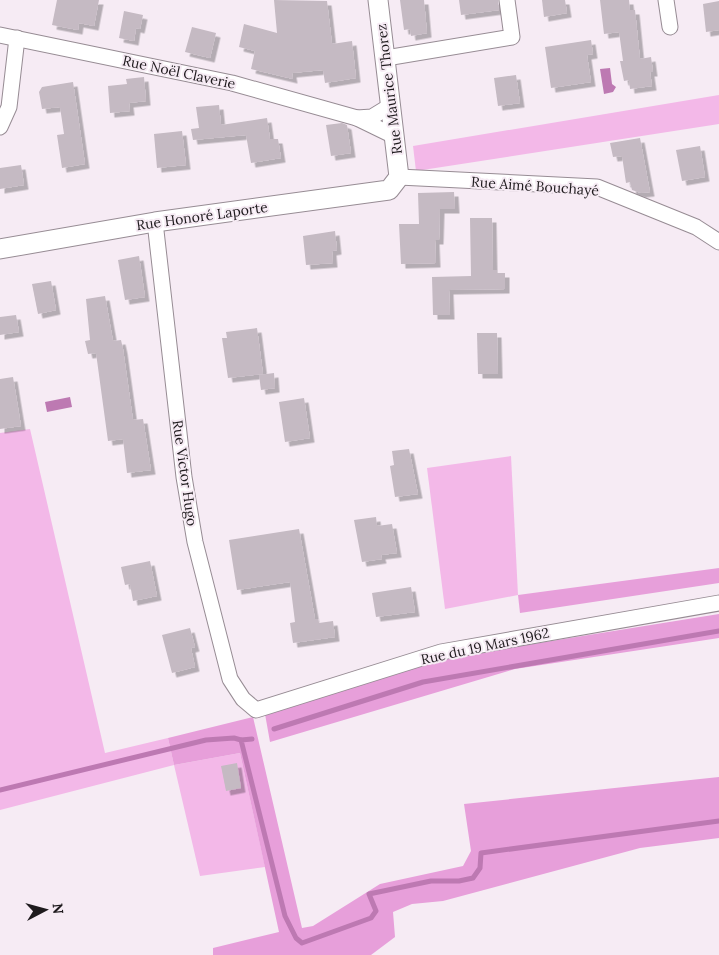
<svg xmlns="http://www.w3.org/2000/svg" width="719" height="955" viewBox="0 0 719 955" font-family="Lora,serif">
<defs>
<filter id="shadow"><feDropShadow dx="4.5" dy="4.5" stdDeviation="0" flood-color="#0004"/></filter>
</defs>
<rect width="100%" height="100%" fill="#f6ebf4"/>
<g fill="#f3b8e8">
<path d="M719 95V124L416 171 413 146Z"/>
<path d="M30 429 105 753 168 738 174 765 240 753 265 867 200 876 174 765 0 810V433Z"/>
<path d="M511 456 518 595 445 609 427 468Z"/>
</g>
<g fill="#e79fda">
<path d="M719 568V583L520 613 518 595Z"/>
<path d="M719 614V638L515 669 270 742 265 714 445 658Z"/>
<path d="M253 717 302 928 313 926 380 884 463 866 471 851 464 804 719 777V838L640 848 443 901 412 904 393 912 395 937 371 955H213V948L279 932 240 753 174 765 168 738Z"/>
</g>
<g fill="#bd79b2">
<path d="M610 68 612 84 616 87 613 92 604 94 600 69Z"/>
<path d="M70 397 72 407 47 412 45 402Z"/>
</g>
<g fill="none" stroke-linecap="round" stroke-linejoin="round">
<g stroke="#bd79b2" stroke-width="5">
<path d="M274 729 423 682 719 631"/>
<path d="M252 739 241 740 285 916 296 938 302 943 371 918 376 911 369 894 431 881H459L473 878 480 868 481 853 719 821"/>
<path d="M0 790 206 740 234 738 241 740"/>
</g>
</g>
<g fill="#c5bac3" filter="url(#shadow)">
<path d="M57 0H99L94 26 79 23 78 30 52 25Z"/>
<path d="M274 0 327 1 332 44 352 41 356 78 325 83 323 70 292 73 293 79 251 69 255 51 239 47 244 24 277 33Z"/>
<path d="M400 0H424L427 33 411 36 410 29 404 30Z"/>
<path d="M459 0H498L499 10 461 15Z"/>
<path d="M542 0H565L567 13 544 17Z"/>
<path d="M600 0H629L630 10H635L640 59 651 57 653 72H650L652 86 630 89 629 80 624 81 620 61H623L619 32 604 34Z"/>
<path d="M719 1V30L706 32 703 4Z"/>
<path d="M124 11 143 15 140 29 136 28 134 41 119 38Z"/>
<path d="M192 27 216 33 210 58 185 52Z"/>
<path d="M591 40 593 54 587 55 591 82 551 88 545 47Z"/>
<path d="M516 75 520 103 498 106 494 78Z"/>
<path d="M144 77 146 101 129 103 130 111 110 113 108 86 127 84 126 79Z"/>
<path d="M73 82 85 164 62 168 57 135 64 134 60 107 42 109 39 92 42 87Z"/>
<path d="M219 105 221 125 267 118 270 139H278L281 158 251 163 246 135 193 140 191 129 199 128 196 107Z"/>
<path d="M342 123 347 125 351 153 331 156 326 125Z"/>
<path d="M182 131 186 165 157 168 154 134Z"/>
<path d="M640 138 650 192 641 193 632 190 630 182 626 183 622 156 613 157 610 143Z"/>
<path d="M700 146 705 177 682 181 676 150Z"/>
<path d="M21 165 24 185 0 189V168Z"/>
<path d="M454 192 455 209H440L439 240H435L436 263 401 264 399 224H419L418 193Z"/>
<path d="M470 218H492L493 270H497V273H505V289L449 290 450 315H433L432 277 471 276Z"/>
<path d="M335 231 337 250 332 251 333 263 306 265 303 236Z"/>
<path d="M139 256 145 297 125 300 118 260Z"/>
<path d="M51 281 56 310 38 314 32 284Z"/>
<path d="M105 296 113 341 121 340 123 349 133 420 143 419 151 470 127 473 123 439 108 441 96 353 88 354 85 341 90 340 86 299Z"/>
<path d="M16 315 19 332 0 335V317Z"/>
<path d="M257 328 263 374 228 378 222 338H227L226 332Z"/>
<path d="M477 333H497L498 374H478Z"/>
<path d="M274 373 275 388 261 390 259 375Z"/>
<path d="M13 377 21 426 0 429V379Z"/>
<path d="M304 398 310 438 285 442 279 402Z"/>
<path d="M409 449 418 494 395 497 390 466 394 465 392 451Z"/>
<path d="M376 517 377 526 392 524 397 553 381 555 382 559 362 562 354 520Z"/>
<path d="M299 529 315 619H318L319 623 333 621 335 637 293 643 290 623 295 622 290 582 237 590 229 540Z"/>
<path d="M150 561 157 596 133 601 130 584 125 585 121 567Z"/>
<path d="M411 587 415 612 376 617 372 593Z"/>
<path d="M190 628 195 647 191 648 195 667 172 673 162 635Z"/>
<path d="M237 763 241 788 226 791 221 766Z"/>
</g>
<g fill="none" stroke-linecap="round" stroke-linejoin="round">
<g stroke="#978c94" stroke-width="17">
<g id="minor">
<path d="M666 0 670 27"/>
<path d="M0 35 232 83 357 118 394 136"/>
<path d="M386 58 512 37 507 0"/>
<path d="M357 118 372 117 390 106"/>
<path d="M0 127 9 107 17 38"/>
<path d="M399 177 597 187 696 227 719 242"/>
<path d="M155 222 184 477 195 542 230 679 243 699 256 710 441 652 719 603"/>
</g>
</g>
<g stroke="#978c94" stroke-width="21">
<path id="tertiary" d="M0 249 155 222 389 190 399 177 378 0"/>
</g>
<use href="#minor" stroke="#fff" stroke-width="15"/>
<use href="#tertiary" stroke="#fff" stroke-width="19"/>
</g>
<g text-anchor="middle" stroke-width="4" stroke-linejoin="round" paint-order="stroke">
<g font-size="14" fill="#1e1a1d" stroke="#f6ebf4">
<text transform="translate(179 72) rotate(12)" y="5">Rue Noël Claverie</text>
<text transform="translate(389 89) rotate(-97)" y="5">Rue Maurice Thorez</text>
<text transform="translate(535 186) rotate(4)" y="5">Rue Aimé Bouchayé</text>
<text transform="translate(202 216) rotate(-8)" y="5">Rue Honoré Laporte</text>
<text transform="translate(185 473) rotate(82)" y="5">Rue Victor Hugo</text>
<text transform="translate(485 646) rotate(-12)" y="5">Rue du 19 Mars 1962</text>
</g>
</g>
<g transform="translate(45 910) rotate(84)" stroke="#f6ebf4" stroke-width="4" paint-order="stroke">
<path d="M0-4L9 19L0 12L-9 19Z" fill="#1e1a1d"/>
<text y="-8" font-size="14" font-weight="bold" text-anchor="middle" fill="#1e1a1d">N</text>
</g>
</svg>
